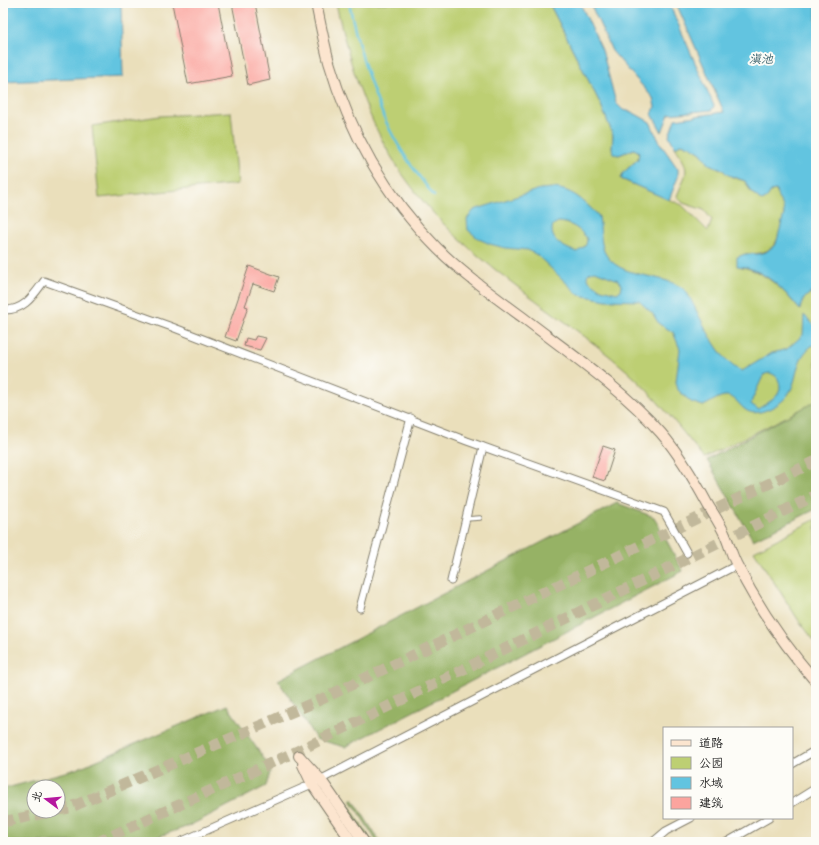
<svg xmlns="http://www.w3.org/2000/svg" width="819" height="845" viewBox="0 0 819 845" font-family="'Shantell Sans','LXGW WenKai TC',sans-serif">
<rect width="100%" height="100%" fill="#fdfcf7"/>
<filter id="ink" filterUnits="userSpaceOnUse"><feTurbulence type="fractalNoise" baseFrequency=".025" numOctaves="2"/><feDisplacementMap in="SourceGraphic" scale="8" xChannelSelector="R" yChannelSelector="G"/><feConvolveMatrix kernelMatrix="1 2 1 2 8 2 1 2 1" color-interpolation-filters="sRGB"/></filter>
<filter id="wash" filterUnits="userSpaceOnUse"><feTurbulence type="fractalNoise" baseFrequency=".012" numOctaves="4" result="noise"/><feDisplacementMap in="SourceGraphic" scale="16" xChannelSelector="R" yChannelSelector="G"/><feGaussianBlur stdDeviation="0.9" result="paint"/><feColorMatrix in="noise" values="0 0 0 0 0 0 0 0 0 0 0 0 0 0 0 0 0 1.4 0 .05"/><feComposite in="paint" operator="in"/></filter>
<g filter="url(#wash)">
<rect width="100%" height="100%" fill="#eadfbb"/>
<g fill="#bdcf73" stroke="#6c7648">
<path d="M336 3H549L601 105 613 135 612 148 619 155 634 149 639 152 638 159 623 173 621 179 682 205 708 231 712 220 704 210 683 203 677 196C687 170 691 172 675 147L681 144 690 146 701 153 709 164 721 169 732 177 745 181 751 192 762 201 771 191 776 190C778 196 782 201 784 207 785 213 783 219 782 226 776 249 769 254 745 254L737 266C764 270 783 289 799 309 802 300 806 294 816 291V402L704 458C680 428 655 396 626 370 555 308 468 263 411 186 370 132 350 68 336 3Z"/>
<path d="M231 112 238 184 99 198 92 126 160 116Z"/>
<path d="M816 519V643L799 621 754 551Z"/>
</g>
<g fill="#96b265" stroke="#596740" fill-rule="evenodd">
<path d="M816 401V509L753 540 707 460Z"/>
<path d="M617 503 654 517 683 571 345 747 316 739 278 680Z"/>
<path d="M227 705 271 769 266 786 189 826 142 842H3V789L76 769ZM34 787H58V811H34Z"/>
<path d="M353 799 380 842H377L351 800Z"/>
<path d="M347 802 372 842H369L345 804Z"/>
</g>
<g fill="#62c4e0" stroke="#3f707e" fill-rule="evenodd">
<path d="M3 3H121L123 77 3 82Z"/>
<path d="M549 3H580L602 50 616 103 623 110 632 112 650 122 660 143 678 169V177L669 200 621 179 623 173 638 159 639 152 634 149 619 155 613 154 612 148 613 135 601 105Z"/>
<path d="M590 3H669L714 106 712 110 669 114 662 132 652 114 655 107 653 98 612 51Z"/>
<path d="M676 3H816V291C806 294 802 300 800 310 784 290 764 268 737 266V257L745 254H758L766 252 776 244 784 214 783 206 778 198 776 190 771 191 766 199 762 201 751 192 745 181 728 175 722 169 709 164 701 153 690 146 681 144 675 147 669 136 675 119 724 112Z"/>
<path d="M552 188C573 189 582 200 597 214L599 217C601 228 600 240 604 251 618 281 664 271 686 291 698 311 719 364 742 371L772 353 787 349 803 335 804 315 816 327V343C785 362 808 392 769 409 740 422 743 397 726 396 718 396 711 403 703 406L691 402 678 390 676 382 680 349 673 332 659 324 653 314 639 301 606 300 579 295 537 255 528 250 505 248 490 244 479 239 468 230 467 219 474 210 540 189ZM558 222C569 222 581 229 587 239L586 245 577 252C564 248 548 240 553 225ZM595 271 618 280 622 285 621 290 617 293 601 289 589 281 587 275 590 272ZM770 373C775 375 778 377 779 382 784 397 767 402 758 409L751 404 752 400 763 376 765 374Z"/>
</g>
<g fill="none" stroke-linecap="round" stroke-linejoin="round">
<path stroke="#62c4e0" stroke-width="2.5" d="M349 3C358 46 370 90 390 130 402 154 418 175 434 196"/>
</g>
<g id="blocks">
<g fill="#fba49e">
<path d="M172 3H218L232 76 188 84Z"/>
<path d="M232 3H255L270 80 248 85Z"/>
<path d="M249 266 279 277 274 291 253 284 245 306 248 307 236 341 225 337Z"/>
<path d="M256 336 266 338 260 350 244 346 246 338 254 340Z"/>
<path d="M603 446 615 450 605 481 592 477Z"/>
</g>
</g>
</g>
<g filter="url(#ink)">
<use href="#blocks" fill-opacity="0" stroke="#837e6c" stroke-width="1"/>
<g fill="none" stroke-linecap="round" stroke-linejoin="round">
<g stroke="#c1b89b" stroke-width="11" stroke-dasharray="11 5.5" stroke-linecap="butt">
<path d="M58 810 69 808 322 699 816 461"/>
<path d="M3 822 54 811"/>
<path d="M98 842 306 747 816 495"/>
</g>
<g stroke="#837e6c" stroke-width="5.5">
<path id="lane" d="M466 519 480 518"/>
</g>
<g stroke="#837e6c" stroke-width="9">
<g id="street">
<path d="M3 310C24 311 33 296 44 281L172 327 467 441 664 512 687 553"/>
<path d="M451 581 483 447"/>
<path d="M360 608 411 418"/>
<path d="M792 764 816 750"/>
<path d="M792 803 816 788"/>
<path d="M180 842 312 784 737 565"/>
<path d="M653 842 666 831 691 818"/>
<path d="M727 842 769 818"/>
</g>
</g>
<g stroke="#837e6c" stroke-width="12">
<g id="secondary">
<path d="M316 3C320 23 324 43 329 62 349 131 386 197 437 248 463 274 495 297 525 319 572 355 621 388 661 433 680 455 694 479 708 505 714 515 721 525 725 535 730 546 732 557 738 567 759 609 786 647 816 682"/>
<path d="M299 756 321 780 364 842"/>
<path d="M303 765 312 784 352 842"/>
</g>
</g>
<use href="#lane" stroke="#fff" stroke-width="3.5"/>
<use href="#street" stroke="#fff" stroke-width="7"/>
<use href="#secondary" stroke="#fce5cf" stroke-width="10"/>
</g>
</g>
<g text-anchor="middle" stroke-width="4" stroke-linejoin="round" paint-order="stroke">
<g font-size="12" font-style="italic" fill="#385f6a" stroke="#fdfcf7">
<text x="761" y="63">滇池</text>
</g>
</g>
<rect width="819" height="845" fill="none" stroke="#fdfcf7" stroke-width="16"/>
<rect x="663" y="727" width="130" height="92" fill="#fdfcf7" stroke="#a3a29f"/>
<rect x="671" y="740" width="20" height="6" fill="#fce5cf" stroke="#a3a29f"/>
<text x="699" y="747" font-size="12" fill="#1c1c1c">道路</text>
<rect x="671" y="757" width="20" height="12" fill="#bdcf73" stroke="#a3a29f"/>
<text x="699" y="767" font-size="12" fill="#1c1c1c">公园</text>
<rect x="671" y="777" width="20" height="12" fill="#62c4e0" stroke="#a3a29f"/>
<text x="699" y="787" font-size="12" fill="#1c1c1c">水域</text>
<rect x="671" y="797" width="20" height="12" fill="#fba49e" stroke="#a3a29f"/>
<text x="699" y="807" font-size="12" fill="#1c1c1c">建筑</text>
<g transform="translate(46 799) rotate(286)"><circle r="19" fill="#fdfcf7" stroke="#a3a29f"/>
<path d="M0-3L7 15L0 10L-7 15Z" fill="#b5179e"/>
<text y="-6" font-size="11" font-weight="bold" text-anchor="middle" fill="#1c1c1c">北</text>
</g>
</svg>
